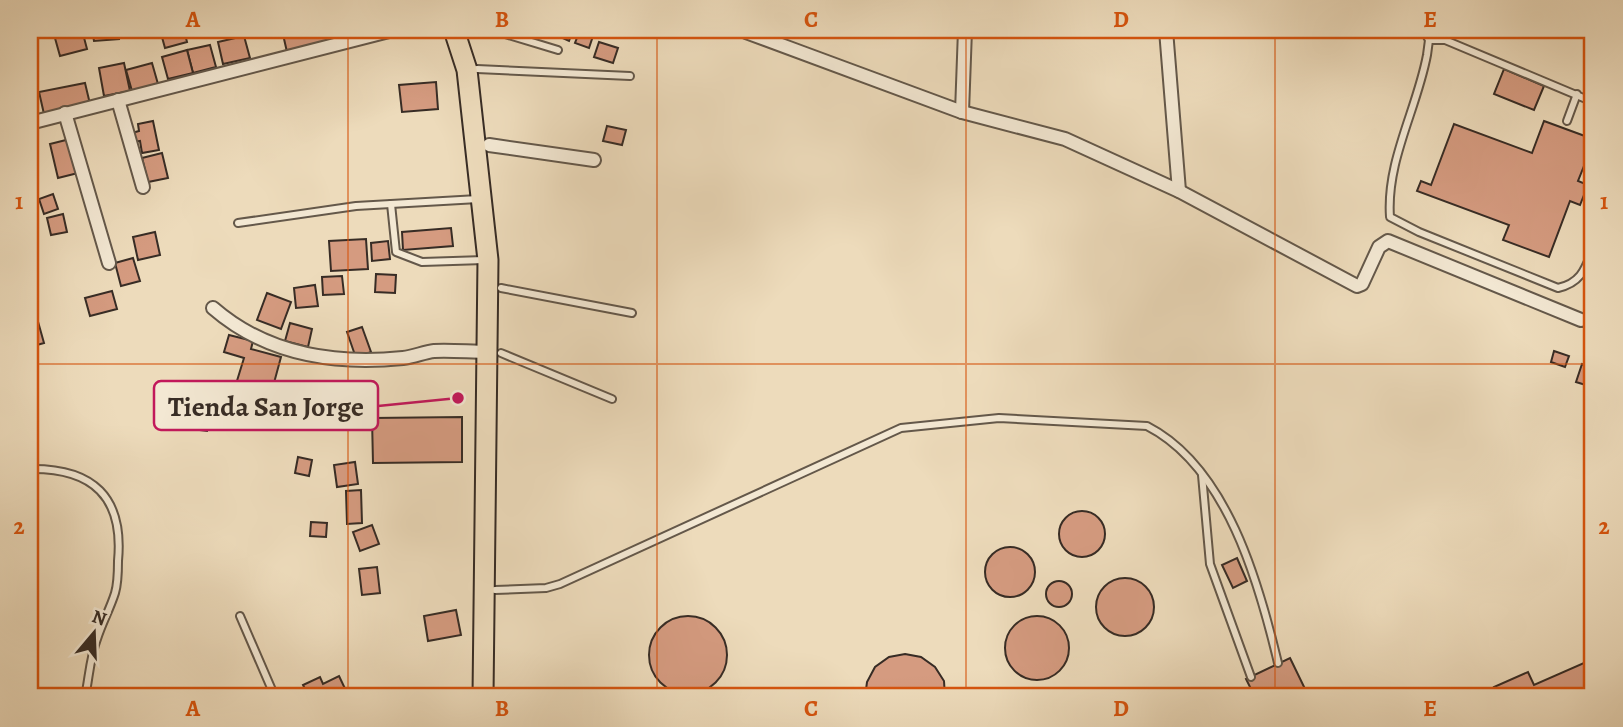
<svg xmlns="http://www.w3.org/2000/svg" width="1623" height="727" viewBox="0 0 1623 727" font-family="Alegreya,serif">
<rect width="100%" height="100%" fill="#eddbbb"/>
<filter id="stains"><feTurbulence type="fractalNoise" baseFrequency=".00286" numOctaves="4"/><feColorMatrix values="0 0 0 0 .2 0 0 0 0 .09 0 0 0 0 .02 0 0 0 .5 -.17"/></filter>
<radialGradient id="worn" r=".72"><stop offset=".6" stop-color="#630" stop-opacity="0"/><stop offset="1" stop-color="#630" stop-opacity=".3"/></radialGradient>
<g fill="#d59b80" stroke="#372c25" stroke-width="2">
<path d="M82 30 87 49 60 56 53 31Z"/>
<path d="M92 30H118L119 39 94 41Z"/>
<path d="M160 30H184L187 42 165 48Z"/>
<path d="M226 30H243L244 36 228 40Z"/>
<path d="M282 30H343L345 39 287 52Z"/>
<path d="M545 30H573L569 41Z"/>
<path d="M580 30H595L589 48 575 43Z"/>
<path d="M244 36 250 58 223 64 218 42Z"/>
<path d="M599 42 618 48 613 63 594 57Z"/>
<path d="M210 45 216 67 193 73 187 50Z"/>
<path d="M187 50 193 73 168 79 162 57Z"/>
<path d="M124 63 130 91 104 96 99 68Z"/>
<path d="M152 63 158 84 132 91 126 70Z"/>
<path d="M1504 69 1544 86 1534 110 1494 94Z"/>
<path d="M436 82 438 109 402 112 399 85Z"/>
<path d="M85 83 90 104 44 114 39 92Z"/>
<path d="M153 121 159 150 142 153 140 141 134 142 132 133 139 131 138 124Z"/>
<path d="M1544 121 1593 139V158L1588 156 1578 181 1588 185 1580 205 1570 201 1549 257 1503 240 1509 225 1417 191 1421 181 1431 185 1454 124 1532 153Z"/>
<path d="M607 126 626 130 622 145 603 141Z"/>
<path d="M70 139 78 173 58 178 50 144Z"/>
<path d="M162 153 168 178 148 182 142 158Z"/>
<path d="M53 194 58 209 44 214 39 199Z"/>
<path d="M63 214 67 232 51 235 47 218Z"/>
<path d="M451 228 453 246 403 250 402 232Z"/>
<path d="M155 232 160 255 138 260 133 237Z"/>
<path d="M366 239 368 269 331 271 329 241Z"/>
<path d="M388 241 390 259 372 261 371 243Z"/>
<path d="M133 258 140 281 121 286 115 263Z"/>
<path d="M376 274 396 275 395 293 375 292Z"/>
<path d="M342 276 344 294 323 295 322 277Z"/>
<path d="M315 285 318 306 296 308 294 288Z"/>
<path d="M112 291 117 309 90 316 85 298Z"/>
<path d="M30 293 44 343 30 347Z"/>
<path d="M267 293 291 302 281 329 257 320Z"/>
<path d="M290 323 312 329 308 347 285 341Z"/>
<path d="M362 327 371 352 356 358 347 332Z"/>
<path d="M1593 328V351L1586 348Z"/>
<path d="M229 335 253 341 251 349 281 357 271 394 236 384 244 358 224 352Z"/>
<path d="M1554 351 1569 356 1565 367 1551 362Z"/>
<path d="M1582 364 1593 368 1589 386 1576 382Z"/>
<path d="M185 405 210 408 207 431 182 428Z"/>
<path d="M462 417V462L373 463 372 418Z"/>
<path d="M298 457 312 460 309 476 295 473Z"/>
<path d="M355 462 358 484 337 487 334 465Z"/>
<path d="M361 490 362 523 347 524 346 491Z"/>
<circle cx="1082" cy="534" r="23"/>
<path d="M311 522 327 523 326 537 310 536Z"/>
<path d="M372 525 379 544 360 551 353 532Z"/>
<circle cx="1010" cy="572" r="25"/>
<path d="M1237 558 1247 581 1233 588 1222 565Z"/>
<path d="M377 567 380 593 362 595 359 569Z"/>
<circle cx="1125" cy="607" r="29"/>
<circle cx="1059" cy="594" r="13"/>
<path d="M456 610 461 635 428 641 424 616Z"/>
<circle cx="1037" cy="648" r="32"/>
<circle cx="688" cy="655" r="39"/>
<path d="M905 654 921 657 935 667 944 681 945 697H865L867 682 875 667 889 657Z"/>
<path d="M1290 658 1307 693 1297 697H1255L1246 679Z"/>
<path d="M1593 659V697H1499L1494 687 1528 672 1534 685Z"/>
<path d="M339 676 349 697H309L303 685 320 677 323 684Z"/>
</g>
<g fill="none" stroke-linecap="round" stroke-linejoin="round">
<g stroke="#64584a" stroke-width="10">
<g id="service">
<path d="M1423 30 1429 40 1427 55C1417 109 1386 161 1390 217L1419 232 1558 288C1581 283 1585 269 1593 249"/>
<path d="M468 34 502 33 558 50"/>
<path d="M1429 40H1445L1593 102"/>
<path d="M477 69 630 76"/>
<path d="M1567 121 1577 94"/>
<path d="M391 204 396 252 422 262 484 260"/>
<path d="M238 223 356 206 478 199"/>
<path d="M501 288 632 313"/>
<path d="M501 353 612 399"/>
<path d="M30 469C93 468 124 497 118 561 118 571 118 583 115 593 110 609 102 623 97 639 90 657 89 678 85 697"/>
<path d="M1202 475 1210 564 1251 677"/>
<path d="M495 590 546 588 560 584 901 428 999 418 1147 426C1227 467 1259 583 1278 663"/>
<path d="M240 616 275 697"/>
</g>
</g>
<g stroke="#64584a" stroke-width="16">
<g id="minor">
<path d="M1166 30 1179 191"/>
<path d="M746 32 962 112 1065 139 1179 191 1357 286 1362 284 1379 247 1388 241 1581 320"/>
<path d="M118 100 143 187"/>
<path d="M962 112 965 30"/>
<path d="M65 113 109 263"/>
<path d="M30 123 393 30"/>
<path d="M489 145 594 160"/>
<path d="M213 308C267 355 334 365 403 358 414 357 424 352 434 351 452 350 470 352 488 352"/>
</g>
</g>
<g stroke="#372c25" stroke-width="23">
<path id="primary" d="M454 30 467 70 488 260 483 697"/>
</g>
<use href="#service" stroke="#f3e8d3" stroke-width="6"/>
<use href="#minor" stroke="#f3e8d3" stroke-width="12"/>
<use href="#primary" stroke="#eddbbb" stroke-width="19"/>
</g>
<path fill="none" stroke="#d6540e" stroke-width="2" stroke-opacity="0.55" d="M348 30V697M657 30V697M966 30V697M1275 30V697M30 364H1593"/>
<path fill="none" stroke="#c2185b" stroke-width="2.5" d="M458 398L378 406"/>
<circle fill="#c2185b" stroke="#f3e8d3" stroke-width="2.5" cx="458" cy="398" r="7"/>
<rect fill="#f3e8d3" stroke="#c2185b" stroke-width="2.5" x="154" y="381" width="224" height="49" rx="7"/>
<g font-size="28" text-anchor="middle" font-weight="bold" fill="#372c25">
<text x="266" y="416">Tienda San Jorge</text>
</g>
<rect width="1623" height="727" fill="none" stroke="#eddbbb" stroke-width="77"/>
<g transform="translate(94 633) rotate(19)" stroke="#f3e8d3" stroke-width="5" paint-order="stroke">
<path d="M0-5L12 26L0 18L-12 26Z" fill="#372c25"/>
<text y="-10" font-size="19" font-weight="bold" text-anchor="middle" fill="#372c25">N</text>
</g>
<rect x="38" y="38" width="1546" height="650" fill="none" stroke="#d6540e" stroke-width="2.5"/>
<g font-size="23" text-anchor="middle" font-weight="bold" fill="#d6540e">
<text x="193" y="27">A</text>
<text x="502" y="27">B</text>
<text x="811" y="27">C</text>
<text x="1121" y="27">D</text>
<text x="1430" y="27">E</text>
<text x="19" y="209">1</text>
<text x="1604" y="209">1</text>
<text x="19" y="534">2</text>
<text x="1604" y="534">2</text>
<text x="193" y="716">A</text>
<text x="502" y="716">B</text>
<text x="811" y="716">C</text>
<text x="1121" y="716">D</text>
<text x="1430" y="716">E</text>
</g>
<rect width="100%" height="100%" filter="url(#stains)"/>
<rect width="100%" height="100%" fill="url(#worn)"/>
</svg>
